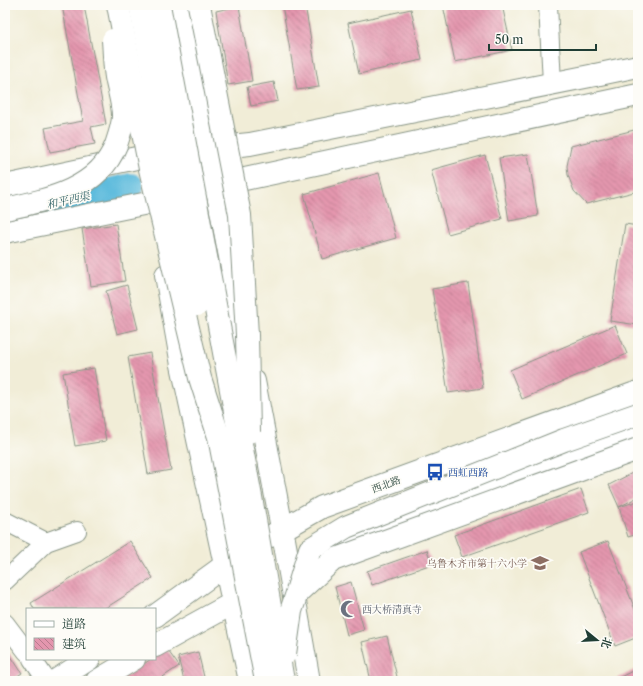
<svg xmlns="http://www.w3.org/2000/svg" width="643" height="686" viewBox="0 0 643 686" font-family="'Libre Caslon Text','Noto Serif SC',serif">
<defs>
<pattern id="building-back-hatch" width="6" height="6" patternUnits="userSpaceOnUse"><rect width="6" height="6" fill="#e496ae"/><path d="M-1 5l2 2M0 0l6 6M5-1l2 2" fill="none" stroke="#b87c8e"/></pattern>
</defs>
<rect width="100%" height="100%" fill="#fdfcf7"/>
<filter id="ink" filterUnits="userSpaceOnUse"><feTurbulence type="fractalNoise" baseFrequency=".025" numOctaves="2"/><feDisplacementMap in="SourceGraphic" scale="8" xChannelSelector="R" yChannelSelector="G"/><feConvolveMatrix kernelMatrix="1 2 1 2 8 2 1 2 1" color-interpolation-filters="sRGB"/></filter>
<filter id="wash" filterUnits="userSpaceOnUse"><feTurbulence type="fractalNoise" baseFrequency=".012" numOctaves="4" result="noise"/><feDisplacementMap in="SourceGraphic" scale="16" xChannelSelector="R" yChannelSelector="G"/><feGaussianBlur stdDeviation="0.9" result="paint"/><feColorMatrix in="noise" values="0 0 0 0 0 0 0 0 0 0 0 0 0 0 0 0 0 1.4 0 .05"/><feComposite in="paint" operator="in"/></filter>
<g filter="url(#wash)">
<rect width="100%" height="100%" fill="#f1edd7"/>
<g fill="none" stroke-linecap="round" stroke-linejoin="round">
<path stroke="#5fbcdd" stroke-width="26" d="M46 205 131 186"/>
</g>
<g id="blocks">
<g fill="url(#building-back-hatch)">
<path d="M62 5H84L106 124 91 127 95 144 50 152 45 128 83 121Z"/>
<path d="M282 5H305L319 87 297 90Z"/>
<path d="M443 5H502L512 50 455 62Z"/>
<path d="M239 6 252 81 228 85 216 11Z"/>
<path d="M411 9 422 60 359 74 348 23Z"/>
<path d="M274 82 278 101 251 106 247 87Z"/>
<path d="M638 129V191L586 204 574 191 568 175 567 166 571 146Z"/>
<path d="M528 154 538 216 509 221 499 158Z"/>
<path d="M485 155 502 219 448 234 431 170Z"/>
<path d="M379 173 396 238 322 259 304 194Z"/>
<path d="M116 224 125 281 91 286 82 229Z"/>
<path d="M625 224 638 226V325L610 321Z"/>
<path d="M468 283 483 388 448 393 432 289Z"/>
<path d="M127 285 138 329 117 334 106 291Z"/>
<path d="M615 325 627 354 522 399 510 370Z"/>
<path d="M150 353 171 470 148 474 128 357Z"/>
<path d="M94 368 106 441 75 446 63 373Z"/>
<path d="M638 470V497L619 507 638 501V534L628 537 619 507 609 485Z"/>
<path d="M581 489 589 512 462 557 454 535Z"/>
<path d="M130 541 153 578 104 609H34L31 603Z"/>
<path d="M608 541 638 617V637L615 646 579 552Z"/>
<path d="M427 550 432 564 372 585 367 571Z"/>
<path d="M351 582 364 630 347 635 335 587Z"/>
<path d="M387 636 398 681H371L362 642Z"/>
<path d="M5 647 22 673 10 681H5Z"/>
<path d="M166 648 179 666 157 681H119L151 659H155V656Z"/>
<path d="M198 652 205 681H184L178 657Z"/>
<path d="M638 668V681H613Z"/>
</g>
</g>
</g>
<g filter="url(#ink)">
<use href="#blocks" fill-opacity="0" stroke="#889586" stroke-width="1"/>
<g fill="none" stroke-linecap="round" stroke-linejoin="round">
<g stroke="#889586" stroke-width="20">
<g id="minor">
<path d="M548 5 552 83"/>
<path d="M5 521 46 542"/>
<path d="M5 581 46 542 77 531"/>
<path d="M5 623 27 652"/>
<path d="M32 659 47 681"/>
</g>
</g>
<g stroke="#889586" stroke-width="24">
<g id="major">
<path d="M209 149 238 298"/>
<path d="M5 186 160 153 250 144 595 75"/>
<path d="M5 232 153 202 203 188 638 95"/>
<path d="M166 275 182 365 250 681"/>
<path d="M223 282 241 386"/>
<path d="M254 381 282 528 309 681"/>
<path d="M271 536 322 507 638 392"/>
<path d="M292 571C402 515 522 477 638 434"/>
<path d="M155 616 235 558"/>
<path d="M155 646 246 596"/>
<path d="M55 681 89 659"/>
<path d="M97 681 134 659"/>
</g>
</g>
<g stroke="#889586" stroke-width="24">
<g id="highway">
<path d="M181 5 209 149"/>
<path d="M595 75 638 66"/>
</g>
</g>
<use href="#minor" stroke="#fff" stroke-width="18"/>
<use href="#major" stroke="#fff" stroke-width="22"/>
<use href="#highway" stroke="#fff" stroke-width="22"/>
<g stroke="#889586" stroke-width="24" stroke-linecap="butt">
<g id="highway-bridge">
<path d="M118 5 150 169 200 378 219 437 266 681"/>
<path d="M140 5 197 305"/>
<path d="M159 5 251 497 283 681"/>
<path d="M199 5 240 215 247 335 249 432"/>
<path d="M5 209C47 200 98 190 116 145 119 136 123 125 123 116 123 103 118 89 116 77 114 65 114 52 113 40"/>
<path d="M297 591 310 549 346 527 564 440 638 414"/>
<path d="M285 654 291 611 297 593 333 560 638 449"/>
</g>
</g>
<use href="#highway-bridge" stroke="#fff" stroke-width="22"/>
</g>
</g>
<defs>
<g id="bus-bare" transform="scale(1.38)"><path d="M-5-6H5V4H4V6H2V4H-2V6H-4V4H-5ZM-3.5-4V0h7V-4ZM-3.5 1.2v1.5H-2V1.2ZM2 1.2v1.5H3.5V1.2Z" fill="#1a4fb4" stroke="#fdfcf7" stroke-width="2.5" paint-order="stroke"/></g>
<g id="school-bare" transform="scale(1.38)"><path d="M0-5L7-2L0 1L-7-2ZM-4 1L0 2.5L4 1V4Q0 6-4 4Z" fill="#8d6e63" stroke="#fdfcf7" stroke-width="2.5" paint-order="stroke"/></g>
<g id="mosque-bare" transform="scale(1.38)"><path d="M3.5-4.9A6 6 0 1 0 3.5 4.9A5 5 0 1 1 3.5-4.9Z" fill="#6b7280" stroke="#fdfcf7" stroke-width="2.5" paint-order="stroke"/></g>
</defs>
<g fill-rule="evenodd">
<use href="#bus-bare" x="435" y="472"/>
<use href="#school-bare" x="540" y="563"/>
<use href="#mosque-bare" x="349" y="609"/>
</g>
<g text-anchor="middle" stroke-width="3.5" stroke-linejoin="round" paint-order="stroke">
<g font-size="10" fill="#164399" stroke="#fdfcf7" text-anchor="start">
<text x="448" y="476">西虹西路</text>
</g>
<g font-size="10" fill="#1f3d34" stroke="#fdfcf7">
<text transform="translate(386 484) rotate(-20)" y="4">西北路</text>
</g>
<g font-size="10" fill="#785e54" stroke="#fdfcf7" text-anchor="end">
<text x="527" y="567">乌鲁木齐市第十六小学</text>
</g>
<g font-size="10" fill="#5b616d" stroke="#fdfcf7" text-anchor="start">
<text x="362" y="613">西大桥清真寺</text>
</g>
<g font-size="11" font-style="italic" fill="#326367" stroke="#fdfcf7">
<text transform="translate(68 200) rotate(-13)" y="4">和平西渠</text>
</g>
</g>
<rect width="643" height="686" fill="none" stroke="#fdfcf7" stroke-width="20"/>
<rect x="26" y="608" width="130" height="52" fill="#fdfcf7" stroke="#a4b0a9"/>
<rect x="34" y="621" width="20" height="6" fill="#ffffff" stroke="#a4b0a9"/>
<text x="62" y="628" font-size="12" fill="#1f3d34">道路</text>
<rect x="34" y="638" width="20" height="12" fill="url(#building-back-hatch)" stroke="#a4b0a9"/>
<text x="62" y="648" font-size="12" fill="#1f3d34">建筑</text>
<g transform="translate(597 640) rotate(108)" stroke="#fdfcf7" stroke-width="3" paint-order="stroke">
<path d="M0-3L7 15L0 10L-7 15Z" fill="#1f3d34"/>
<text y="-6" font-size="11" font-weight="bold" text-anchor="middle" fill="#1f3d34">北</text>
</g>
<path d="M489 44v6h107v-6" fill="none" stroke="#1f3d34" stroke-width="2"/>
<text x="495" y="44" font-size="12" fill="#1f3d34" stroke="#fdfcf7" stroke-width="3" paint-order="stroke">50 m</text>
</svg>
